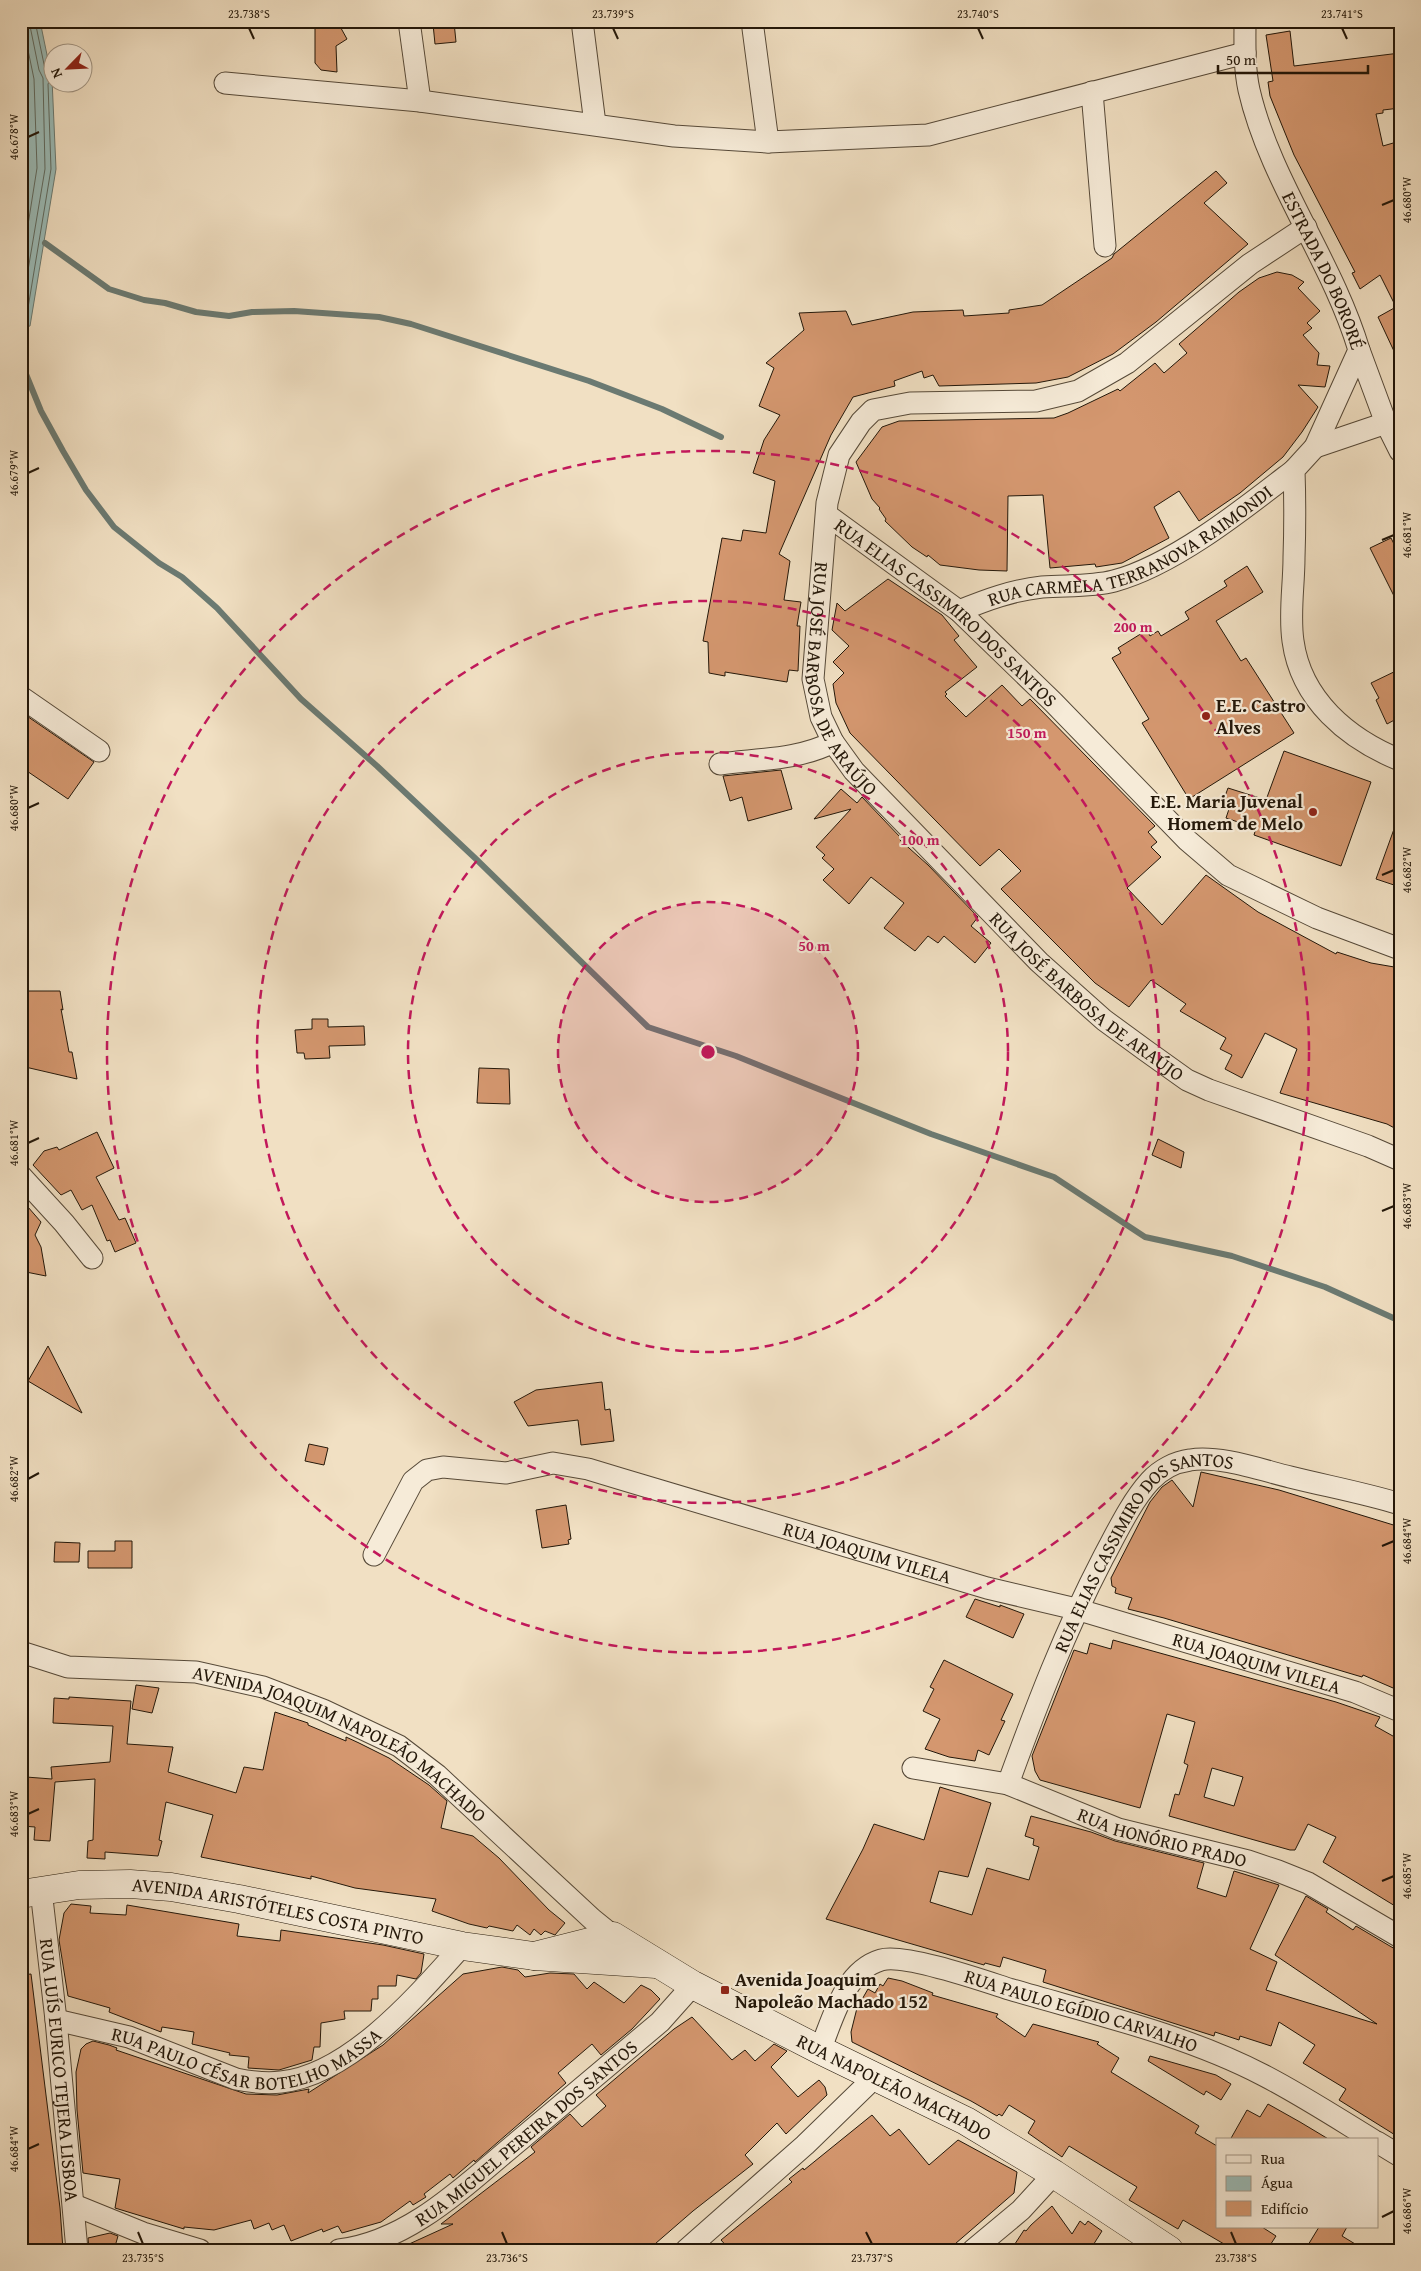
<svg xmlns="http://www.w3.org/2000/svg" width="1421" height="2271" viewBox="0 0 1421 2271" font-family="'Gentium Book Plus',serif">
<rect width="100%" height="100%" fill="#f1e0c3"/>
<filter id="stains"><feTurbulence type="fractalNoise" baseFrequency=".004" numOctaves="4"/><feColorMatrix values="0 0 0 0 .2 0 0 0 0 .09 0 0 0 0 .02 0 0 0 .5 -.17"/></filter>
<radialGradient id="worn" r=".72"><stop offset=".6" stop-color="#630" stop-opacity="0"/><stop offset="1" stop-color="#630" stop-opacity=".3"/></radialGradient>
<path fill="#9bbcb8" stroke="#6b7a72" d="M21 21H40L52 79 56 169 30 326 21 328Z"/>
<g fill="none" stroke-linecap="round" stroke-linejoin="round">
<g stroke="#5f6a60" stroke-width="1">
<path d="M21 269 37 168 34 79 22 21"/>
<path d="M21 312 45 169 43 78 39 70 29 21"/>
<path d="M21 323 26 320 51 169 48 84 52 76 45 69 35 21"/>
</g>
<g stroke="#6b7a72" stroke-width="6">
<path d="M45 243 109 289 144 300 165 303 196 312 229 316 252 312 294 311 379 317 411 324 589 381 662 409 721 437"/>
<path d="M21 362 41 411 63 451 86 490 114 527 159 563 182 577 217 608 301 699 377 766 476 859 648 1027 736 1056 931 1134 1054 1177 1145 1237 1232 1256 1325 1287 1400 1321"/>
</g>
</g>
<g fill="#d4976f" stroke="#231709" fill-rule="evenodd">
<path d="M331 21H337L347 39 336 46 337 72 321 70 315 63V26H323Z"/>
<path d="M454 22 456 42 435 44 433 24Z"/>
<path d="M1290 31 1294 66 1400 53V108L1383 110V113L1376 114 1383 146 1400 141V364L1378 317 1396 307 1380 275 1360 289 1352 273 1355 272 1294 155 1270 96 1268 82 1273 81 1266 35Z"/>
<path d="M1216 171 1227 183 1204 203 1248 244 1156 322 1113 354 1068 377 1036 383 939 386 933 375 924 378 922 371 894 381 895 386 853 397 831 435 779 554 790 561 784 600 801 602 797 626H800L798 671 789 670 787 682 725 672V676L709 673 708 642 703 641 722 538 741 541 743 530 766 533 775 481 753 473 764 440 780 415 759 406 774 368 766 363 804 330 799 313 846 311 852 325 913 312 963 310 964 316 1009 313V310L1042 305 1112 258 1114 254Z"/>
<path d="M1277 272 1292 275 1304 282 1298 288 1320 311 1307 323 1312 328 1303 335 1319 353 1317 365 1330 366 1325 387 1298 385 1318 407 1302 432 1283 457 1240 493 1199 521 1179 491 1154 507 1169 538 1122 563 1096 567 1095 564 1050 568 1043 495 1008 496 1007 571 979 570 940 565 928 555 927 557 912 547 885 521 886 519 879 509 880 508 872 499 856 462 882 427 899 421 1054 418 1068 413 1118 389 1120 391 1155 363 1164 373 1187 353 1179 344 1239 292 1259 278Z"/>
<path d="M1391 538 1400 556V608L1370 548Z"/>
<path d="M1247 566 1263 592 1216 621 1241 661 1246 658 1294 733 1189 799 1142 723 1149 719 1112 658 1121 653 1118 648 1147 630 1150 636 1158 631 1161 636 1189 619 1185 612 1227 586 1224 581Z"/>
<path d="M888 579 942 615 959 636 954 640 977 667 945 692 947 694 945 696 966 717 1002 685 1022 706 1030 699 1155 826 1148 832 1157 842 1151 847 1161 857 1127 888 1162 925 1206 875 1258 912 1336 954 1337 952 1371 963 1400 968V991L1395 1016 1400 1017V1131L1387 1124 1280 1093 1297 1049 1265 1033 1242 1078 1225 1069 1232 1055 1220 1049 1226 1038 1180 1011 1186 1004 1151 980 1129 1007 1095 983 1001 889 1021 871 999 849 980 866 850 733 836 703 833 684 844 673 833 662 849 646 832 630 837 603 845 611Z"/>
<path d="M1400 669V717L1387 724 1376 700 1379 698 1371 683Z"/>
<path d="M21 712 94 762 68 799 21 767Z"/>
<path d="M1284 751 1371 782 1341 866 1254 835 1256 828 1226 818 1229 809 1221 807 1228 788 1266 800Z"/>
<path d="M781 770 792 809 748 821 742 797 730 801 723 776Z"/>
<path d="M841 789 857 803 862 797 901 838 900 840 928 865 978 917 971 926 991 943 975 963 944 936 938 943 928 936 915 951 884 928 904 903 871 877 849 904 823 880 834 869 822 858 825 855 816 847 851 809 814 819Z"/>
<path d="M1398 818 1400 819V887L1376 879Z"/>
<path d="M21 991H60L63 1010 61 1009 69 1052H72L77 1079 21 1066Z"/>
<path d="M312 1019H328V1027L364 1026 365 1045 329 1046 330 1058 305 1059 304 1053H297L295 1030 312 1029Z"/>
<path d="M479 1068 509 1069 510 1104 477 1103Z"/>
<path d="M97 1132 114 1168 96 1177 119 1220 125 1218 136 1243 115 1252 110 1240 107 1241 92 1205 82 1210 71 1190 61 1195 33 1165 44 1151 57 1147 59 1150Z"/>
<path d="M1158 1139 1184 1152 1181 1168 1152 1155Z"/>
<path d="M21 1199 41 1222 35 1235 41 1247 46 1276 21 1271Z"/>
<path d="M48 1346 82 1413 28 1381Z"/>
<path d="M602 1382 605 1410 610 1409 614 1441 581 1445 578 1420 528 1426 514 1402 536 1390Z"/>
<path d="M309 1444 328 1448 324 1465 305 1461Z"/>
<path d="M1201 1472 1279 1490 1400 1527V1691L1363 1675 1362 1677 1164 1618 1128 1609 1132 1598 1115 1593 1116 1588 1112 1586 1111 1578 1150 1502 1162 1487 1172 1480 1193 1507Z"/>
<path d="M566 1505 571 1539 568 1540 569 1544 542 1548 536 1510Z"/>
<path d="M115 1541H132V1568H88V1551H115Z"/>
<path d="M55 1542 80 1543 79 1562H54Z"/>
<path d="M975 1599 1000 1607V1605L1024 1614 1013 1638 966 1617Z"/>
<path d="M1113 1640 1336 1702 1380 1717 1375 1726 1400 1740V1909L1323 1862 1336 1837 1308 1824 1295 1850H1290L1169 1816 1175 1794 1179 1795 1188 1765 1184 1763 1195 1722 1167 1714 1140 1808 1040 1780 1035 1771 1032 1756 1074 1650 1087 1654 1090 1643 1111 1649ZM1212 1768 1243 1777 1234 1806 1204 1797Z"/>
<path d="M944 1660 1013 1694 1001 1720 1005 1721 989 1755 978 1750 975 1761 949 1757 925 1749 940 1719 923 1711 934 1689 930 1687Z"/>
<path d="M136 1685 159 1688 152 1713 132 1709Z"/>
<path d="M69 1697 131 1701 127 1744 173 1747 168 1772 236 1793 244 1767 263 1770 275 1712 308 1723V1725L346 1741V1737L359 1743 389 1758 429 1785 447 1801 441 1828 473 1836 499 1858 549 1910 565 1923 555 1935 545 1931 541 1935 534 1929 530 1935 517 1925 513 1931 489 1926 487 1928 469 1924 432 1911 436 1899 355 1888 311 1876V1879L201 1857 213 1815 166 1802 159 1840 162 1841 158 1856 105 1852V1859L87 1858 88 1841 93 1840 95 1779 55 1782 50 1841 34 1840 35 1827 22 1826 26 1777 52 1779 51 1767 110 1762 113 1726 53 1723 54 1698 69 1699Z"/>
<path d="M940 1787 991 1803 968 1877 939 1871 930 1902 972 1915 987 1868 1029 1880 1039 1847 1033 1845 1034 1839 1025 1836 1031 1816 1091 1832 1115 1841 1204 1863 1197 1888 1226 1897 1234 1871 1279 1885 1250 1949 1277 1962 1266 1990 1377 2024 1275 1955 1306 1896 1328 1909 1326 1912 1353 1930 1356 1926 1400 1952V2138L1339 2100 1346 2089 1303 2063 1315 2045 1279 2022 1271 2046 1240 2036 1239 2040 1215 2032 1214 2036 1043 1982 1046 1970 1003 1957 1000 1967 985 1963 984 1965 826 1919 863 1849 874 1824 924 1840Z"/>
<path d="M71 1904 91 1906 90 1913 126 1915 127 1905 239 1924 237 1936 280 1941 281 1930 383 1945 424 1954 421 1973 416 1979 397 1975 396 1986H378V1999H372L371 2011H344L345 2019 321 2023 320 2047H314L312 2060 279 2070 248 2068 249 2057 229 2055 230 2053 192 2044 194 2032 162 2027 161 2032 109 2012 110 2008 68 1996 59 1940 64 1913Z"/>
<path d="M502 1967 518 1970 525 1977 550 1973 574 1974 587 1989 594 1982 624 2003 641 1985 651 1990 660 1999 632 2029 601 2055 592 2044 558 2073 566 2083 475 2162 474 2160 453 2178 450 2174 424 2194 426 2197 413 2205 410 2201 381 2222 342 2233 338 2226 323 2232 322 2229 291 2241 284 2225 272 2230 269 2223 254 2229 251 2220 214 2230 184 2227V2229L115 2208 120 2179 83 2173 77 2110 76 2072 81 2049 86 2044 93 2041 109 2045 117 2048 116 2050 246 2094 277 2095 309 2089 308 2093 383 2045 463 1974Z"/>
<path d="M31 1974 60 2208 63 2250H21V1975Z"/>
<path d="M888 1978 902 1981 933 1993 932 1995 998 2014 996 2017 1025 2037 1033 2024 1099 2042 1097 2044 1119 2058 1111 2072 1199 2126 1195 2133 1217 2146V2227H1262L1276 2236 1267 2250H1221L1224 2244 1183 2220 1178 2229 1129 2200 1137 2187 1069 2146 1062 2157 1028 2133 1035 2121 1009 2105 1002 2116 999 2114 997 2116 971 2101 852 2042 851 2032 857 2008 868 1989 875 1993 880 1984 883 1986Z"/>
<path d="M692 2017 732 2060 745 2050 755 2061 774 2044 787 2051 771 2067 798 2097 819 2080 825 2087 827 2095 786 2134 777 2123 745 2155 753 2164 693 2211 648 2250H396L453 2224H441L535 2152 531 2147 570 2114 582 2127 606 2106 596 2095 674 2029Z"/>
<path d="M1150 2056 1216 2075 1231 2084 1221 2100 1206 2091 1204 2095 1148 2061Z"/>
<path d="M1268 2104 1300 2122 1330 2140H1230L1247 2110 1260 2117Z"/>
<path d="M872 2115 890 2136 899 2129 929 2165 958 2140 1017 2172 1014 2193 948 2250H730L721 2240 792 2182 789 2179 803 2168 804 2170Z"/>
<path d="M1052 2206 1072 2234 1080 2221 1085 2225 1088 2221 1102 2231 1090 2250H1011L1024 2230 1026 2231 1031 2225Z"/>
<path d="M1319 2227H1347L1342 2236 1365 2250H1305Z"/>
<path d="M110 2233 118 2236 114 2250H89L88 2238Z"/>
</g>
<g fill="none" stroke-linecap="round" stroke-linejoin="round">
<g stroke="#564938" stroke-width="23">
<g id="street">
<path d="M409 21 420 101"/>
<path d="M582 21 595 124"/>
<path d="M752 21 768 142"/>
<path id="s1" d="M1245 21C1245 44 1244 67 1249 90 1270 181 1332 260 1359 350L1315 447 1294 470C1295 499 1295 528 1294 558 1294 585 1289 614 1293 641 1301 700 1348 739 1400 760"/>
<path d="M225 83 420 101 674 136 768 142 928 135 1245 53"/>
<path d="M1092 92 1105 246"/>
<path id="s2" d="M1306 227 1250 264 1127 363 1078 391 1036 401 910 403 873 410 861 422 839 455 827 503 813 679 821 717 833 742 854 771 1039 962 1104 1020 1145 1050 1187 1080 1209 1090 1368 1146 1400 1160"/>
<path d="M1359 350 1386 423 1400 451"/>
<path d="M1315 447 1386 423"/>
<path id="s3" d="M827 515 959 611 1053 702 1187 840 1228 875 1317 918 1400 949"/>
<path id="s4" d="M959 611C986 600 1013 590 1042 587 1066 585 1091 587 1114 581 1174 565 1245 508 1294 470"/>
<path d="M21 697 99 751"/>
<path d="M720 764C757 759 799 760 833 742"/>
<path d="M21 1176 64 1223 92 1258"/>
<path id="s5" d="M374 1555 413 1481 427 1470 443 1467 506 1473 553 1463 588 1469 621 1479 987 1588 1076 1609 1355 1692 1400 1711"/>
<path id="s6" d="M21 1652 68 1667 196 1672 263 1687 323 1710 399 1746 437 1775 592 1919 613 1936"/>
<path id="s7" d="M913 1768 1008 1784 1118 1829 1248 1861 1278 1871 1308 1883 1400 1937"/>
<path id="s8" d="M1008 1784C1036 1707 1065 1631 1103 1558 1117 1532 1131 1502 1150 1481 1160 1470 1175 1462 1190 1460 1219 1455 1261 1470 1290 1477 1326 1486 1364 1493 1400 1504"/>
<path id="s9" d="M41 1890 56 2020 77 2250"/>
<path id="s10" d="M56 2020 129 2037 236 2079C251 2082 266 2084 281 2082 350 2075 418 1995 462 1946"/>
<path id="s11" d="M820 2050C833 2019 844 1971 881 1960 904 1953 984 1981 1009 1989 1094 2014 1184 2034 1263 2075 1300 2094 1337 2118 1373 2140"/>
<path d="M1377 2142 1400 2156"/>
<path d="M74 2205 143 2233 200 2250"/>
<path id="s12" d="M339 2250C411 2241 466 2184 521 2139 567 2100 614 2061 660 2022L693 1985"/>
<path d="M686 2250 805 2145 875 2077"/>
<path d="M973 2250 1021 2210 1054 2174"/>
</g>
</g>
<g stroke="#231709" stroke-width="29">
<g id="secondary">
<path id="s13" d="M21 1894 79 1885 130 1884 171 1887 239 1899 462 1946 534 1956 656 1964"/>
<path id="s14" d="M534 1956 613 1936 693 1985 820 2050 966 2121 1054 2174 1169 2250"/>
</g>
</g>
<use href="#street" stroke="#f6ebd8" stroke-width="21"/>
<use href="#secondary" stroke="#f6ebd8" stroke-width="28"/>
</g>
<path fill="none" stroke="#231709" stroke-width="2" d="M249 28 254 39M613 28 618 39M978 28 983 39M1342 28 1347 39M28 137 39 132M1382 205 1394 200M28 473 39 468M1382 540 1394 535M28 808 39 803M1382 875 1394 870M28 1143 39 1138M1382 1211 1394 1206M28 1479 39 1473M1382 1546 1394 1541M28 1814 39 1809M1382 1881 1394 1876M28 2149 39 2144M1382 2217 1394 2211M138 2232 143 2244M502 2232 507 2244M866 2232 872 2244M1231 2232 1236 2244"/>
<circle cx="708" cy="1052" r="150" fill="#c2185b" fill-opacity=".12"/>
<g fill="none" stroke="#c2185b" stroke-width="2.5" stroke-dasharray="9 6">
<circle cx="708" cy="1052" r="150"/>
<circle cx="708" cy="1052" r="300"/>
<circle cx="708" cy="1052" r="451"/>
<circle cx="708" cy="1052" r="601"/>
</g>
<g fill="#8f2418" stroke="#f6ebd8" stroke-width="2">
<circle cx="1206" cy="716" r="5"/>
<circle cx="1313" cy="812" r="5"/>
<rect x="720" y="1985" width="10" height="10" rx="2.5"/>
</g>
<g text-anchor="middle" stroke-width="4.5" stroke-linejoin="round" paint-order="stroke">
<g font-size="19" fill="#231709" stroke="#f6ebd8">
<text dy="7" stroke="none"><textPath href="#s1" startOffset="265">ESTRADA DO BORORÉ</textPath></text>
<text dy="7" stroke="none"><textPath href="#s4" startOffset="186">RUA CARMELA TERRANOVA RAIMONDI</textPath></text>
<text dy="7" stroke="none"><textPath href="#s3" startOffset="154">RUA ELIAS CASSIMIRO DOS SANTOS</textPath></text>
<text dy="7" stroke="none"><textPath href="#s2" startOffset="778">RUA JOSÉ BARBOSA DE ARAÚJO</textPath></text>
<text dy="7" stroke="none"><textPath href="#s2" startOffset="1198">RUA JOSÉ BARBOSA DE ARAÚJO</textPath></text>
<text dy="7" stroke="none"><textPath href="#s5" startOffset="556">RUA JOAQUIM VILELA</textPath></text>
<text dy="7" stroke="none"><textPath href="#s8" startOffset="284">RUA ELIAS CASSIMIRO DOS SANTOS</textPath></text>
<text dy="7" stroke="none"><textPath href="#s5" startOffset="961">RUA JOAQUIM VILELA</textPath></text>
<text dy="7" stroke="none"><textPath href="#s6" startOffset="340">AVENIDA JOAQUIM NAPOLEÃO MACHADO</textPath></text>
<text dy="7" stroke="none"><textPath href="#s7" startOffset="260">RUA HONÓRIO PRADO</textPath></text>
<text dy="7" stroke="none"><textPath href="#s13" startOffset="260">AVENIDA ARISTÓTELES COSTA PINTO</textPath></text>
<text dy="7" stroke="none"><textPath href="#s11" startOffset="320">RUA PAULO EGÍDIO CARVALHO</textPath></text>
<text dy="7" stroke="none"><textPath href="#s10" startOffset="202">RUA PAULO CÉSAR BOTELHO MASSA</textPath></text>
<text dy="7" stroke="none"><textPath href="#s9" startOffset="181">RUA LUÍS EURICO TEJERA LISBOA</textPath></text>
<text dy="7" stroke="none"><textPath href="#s14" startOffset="401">RUA NAPOLEÃO MACHADO</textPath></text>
<text dy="7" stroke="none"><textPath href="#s12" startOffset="224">RUA MIGUEL PEREIRA DOS SANTOS</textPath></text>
</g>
<g font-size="19" font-weight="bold" fill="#231709" stroke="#f6ebd8" text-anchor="start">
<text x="1216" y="712">E.E. Castro<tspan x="1216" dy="22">Alves</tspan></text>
<text x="1303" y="808" text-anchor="end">E.E. Maria Juvenal<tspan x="1303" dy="22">Homem de Melo</tspan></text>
<text x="735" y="1986">Avenida Joaquim<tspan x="735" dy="22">Napoleão Machado 152</tspan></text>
</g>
</g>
<circle cx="708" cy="1052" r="8" fill="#c2185b" stroke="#f6ebd8" stroke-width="2.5"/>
<g font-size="15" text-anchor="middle" font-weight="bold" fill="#c2185b" stroke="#f6ebd8" stroke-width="4.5" stroke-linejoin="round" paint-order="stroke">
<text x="1133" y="632">200 m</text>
<text x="1027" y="738">150 m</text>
<text x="920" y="845">100 m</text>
<text x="814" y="951">50 m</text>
</g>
<rect width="1421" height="2271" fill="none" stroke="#f1e0c3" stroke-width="55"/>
<rect x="1216" y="2138" width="162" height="90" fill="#f6ebd8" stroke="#a29685"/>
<rect x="1226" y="2155" width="25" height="8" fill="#f6ebd8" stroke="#a29685"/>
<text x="1261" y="2164" font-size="15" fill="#231709">Rua</text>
<rect x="1226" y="2176" width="25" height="15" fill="#9bbcb8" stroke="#a29685"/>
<text x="1261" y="2188" font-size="15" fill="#231709">Água</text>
<rect x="1226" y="2201" width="25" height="15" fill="#d4976f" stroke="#a29685"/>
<text x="1261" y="2214" font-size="15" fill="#231709">Edifício</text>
<g transform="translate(68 68) rotate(246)"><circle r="24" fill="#f6ebd8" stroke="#a29685"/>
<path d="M0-4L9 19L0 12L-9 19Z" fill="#8f2418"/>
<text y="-8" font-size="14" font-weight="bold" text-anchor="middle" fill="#231709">N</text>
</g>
<path d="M1218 65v8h150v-8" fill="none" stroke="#231709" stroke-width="2.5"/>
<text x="1226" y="65" font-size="15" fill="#231709" stroke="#f6ebd8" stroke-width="4" paint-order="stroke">50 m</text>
<rect x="28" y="28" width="1366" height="2216" fill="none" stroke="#231709" stroke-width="2"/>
<g font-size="12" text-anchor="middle" fill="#231709">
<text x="249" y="18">23.738°S</text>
<text x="613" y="18">23.739°S</text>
<text x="978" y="18">23.740°S</text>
<text x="1342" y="18">23.741°S</text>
<text transform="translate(14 137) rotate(-90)" y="4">46.678°W</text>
<text transform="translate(1407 200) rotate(-90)" y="4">46.680°W</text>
<text transform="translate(14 473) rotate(-90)" y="4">46.679°W</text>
<text transform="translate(1407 535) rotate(-90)" y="4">46.681°W</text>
<text transform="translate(14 808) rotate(-90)" y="4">46.680°W</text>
<text transform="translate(1407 870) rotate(-90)" y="4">46.682°W</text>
<text transform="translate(14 1143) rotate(-90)" y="4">46.681°W</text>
<text transform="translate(1407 1206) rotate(-90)" y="4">46.683°W</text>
<text transform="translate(14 1479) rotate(-90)" y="4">46.682°W</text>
<text transform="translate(1407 1541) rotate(-90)" y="4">46.684°W</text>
<text transform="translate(14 1814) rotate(-90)" y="4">46.683°W</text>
<text transform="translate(1407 1876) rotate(-90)" y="4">46.685°W</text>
<text transform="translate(14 2149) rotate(-90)" y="4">46.684°W</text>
<text transform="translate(1407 2211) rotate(-90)" y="4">46.686°W</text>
<text x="143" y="2262">23.735°S</text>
<text x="507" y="2262">23.736°S</text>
<text x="872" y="2262">23.737°S</text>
<text x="1236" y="2262">23.738°S</text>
</g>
<rect width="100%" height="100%" filter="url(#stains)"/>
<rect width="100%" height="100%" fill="url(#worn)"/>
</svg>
